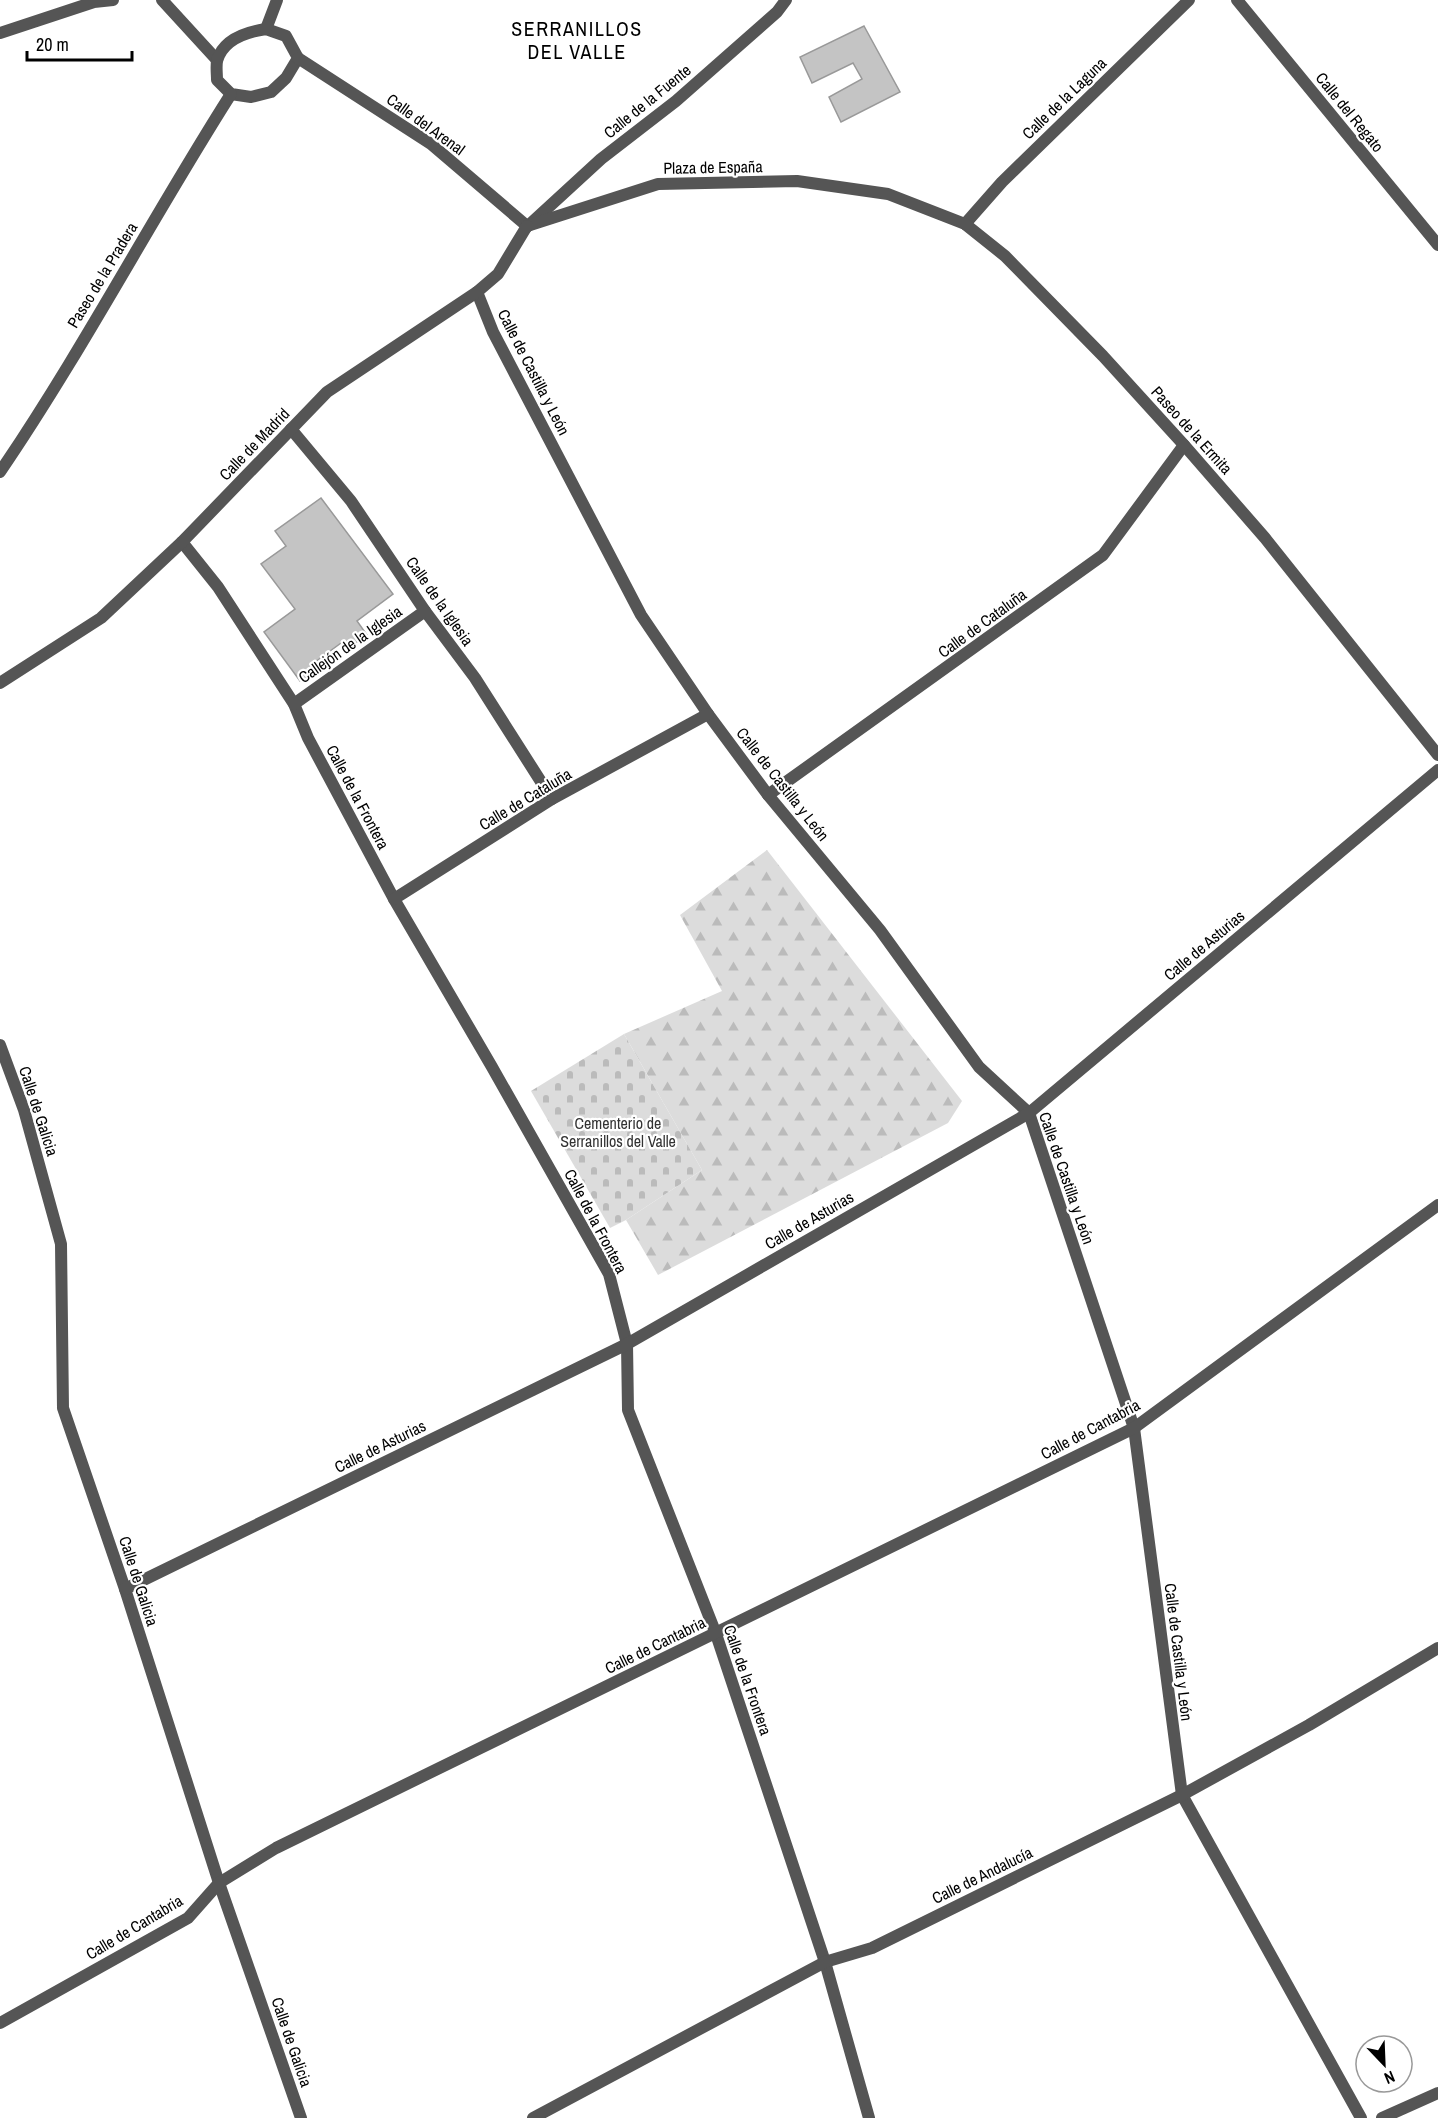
<svg xmlns="http://www.w3.org/2000/svg" width="1438" height="2118" viewBox="0 0 1438 2118" font-family="'Archivo Narrow',sans-serif">
<defs>
<pattern id="forest-firs" width="22" height="20" patternUnits="userSpaceOnUse" patternTransform="scale(1.5)"><rect width="22" height="20" fill="#dcdcdc"/><path d="M5 1l3.5 6h-7zM16 11l3.5 6h-7z" fill="#bbb"/></pattern>
<pattern id="cemetery-stones" width="16" height="16" patternUnits="userSpaceOnUse" patternTransform="scale(1.5)"><rect width="16" height="16" fill="#dcdcdc"/><path d="M2 7V4a2 2 0 0 1 4 0v3zM10 15v-3a2 2 0 0 1 4 0v3z" fill="#bbb"/></pattern>
</defs>
<rect width="100%" height="100%" fill="#fff"/>
<path fill="url(#forest-firs)" d="M767 850 962 1101 948 1123 658 1275 626 1220 702 1170 624 1034 722 991 680 915Z"/>
<path fill="url(#cemetery-stones)" d="M624 1034 702 1170 626 1220 610 1228 531 1091Z"/>
<g fill="#c4c4c4" stroke="#999" stroke-width="1.5">
<path d="M864 26 900 92 841 122 829 97 862 79 853 63 812 83 800 57Z"/>
<path d="M321 498 393 594 357 621 367 635 345 650 341 643 310 666 314 671 300 681 264 632 295 609 261 564 286 546 275 531Z"/>
</g>
<g fill="none" stroke-linecap="round" stroke-linejoin="round">
<path stroke="#555" stroke-width="12" d="M528 226 601 159 676 101 777 12 786 0"/>
<g stroke="#555" stroke-width="12">
<path d="M162 0 217 60"/>
<path d="M1237 0 1438 245"/>
<path d="M266 29 286 36 298 58 286 78 271 92 251 97 231 94 217 80C217 74 216 67 217 61 223 39 246 32 266 29Z"/>
<path d="M266 29 277 0"/>
<path d="M0 33 94 2 113 0"/>
<path d="M298 58 431 144 527 226"/>
<path d="M965 224 1002 182 1189 0"/>
<path d="M527 226 658 184 797 181 888 194 965 224 1005 256 1103 356 1184 445 1265 538 1438 755"/>
<path d="M477 292 493 332 641 615 708 714 768 795 880 930 979 1067 1029 1113 1134 1428 1182 1795 1361 2118"/>
<path d="M291 429 351 501 425 611 475 678 552 799"/>
<path d="M0 472C83 350 152 218 231 94"/>
<path d="M182 542 218 587 294 704 308 738 394 899 492 1067 609 1274 627 1344 628 1410 716 1634 825 1962 869 2118"/>
<path d="M0 683 101 618 182 542 327 392 477 292 498 274 527 226"/>
<path d="M294 704 425 611"/>
<path d="M768 795 1103 555 1184 445"/>
<path d="M394 899 552 799 708 714"/>
<path d="M0 1045 24 1110 61 1244 63 1408 125 1589 219 1883 301 2118"/>
<path d="M125 1589 627 1344 1029 1113 1438 770"/>
<path d="M0 2023 188 1918 219 1883 276 1848 1134 1428 1438 1205"/>
<path d="M533 2118 825 1962 872 1948 1182 1795 1309 1725 1438 1648"/>
<path d="M1382 2118 1438 2093"/>
</g>
</g>
<g text-anchor="middle" stroke-width="4.5" stroke-linejoin="round" paint-order="stroke">
<g font-size="16" fill="#000" stroke="#fff">
<text transform="translate(1064 98) rotate(-44)" y="6">Calle de la Laguna</text>
<text transform="translate(647 101) rotate(-39)" y="6">Calle de la Fuente</text>
<text transform="translate(1350 112) rotate(51)" y="6">Calle del Regato</text>
<text transform="translate(426 124) rotate(36)" y="6">Calle del Arenal</text>
<text transform="translate(713 167) rotate(-1)" y="6">Plaza de España</text>
<text transform="translate(102 275) rotate(-59)" y="6">Paseo de la Pradera</text>
<text transform="translate(534 372) rotate(63)" y="6">Calle de Castilla y León</text>
<text transform="translate(1192 430) rotate(48)" y="6">Paseo de la Ermita</text>
<text transform="translate(254 444) rotate(-46)" y="6">Calle de Madrid</text>
<text transform="translate(440 601) rotate(55)" y="6">Calle de la Iglesia</text>
<text transform="translate(982 623) rotate(-36)" y="6">Calle de Cataluña</text>
<text transform="translate(350 644) rotate(-35)" y="6">Callejón de la Iglesia</text>
<text transform="translate(783 784) rotate(52)" y="6">Calle de Castilla y León</text>
<text transform="translate(358 797) rotate(62)" y="6">Calle de la Frontera</text>
<text transform="translate(525 799) rotate(-31)" y="6">Calle de Cataluña</text>
<text transform="translate(1204 945) rotate(-40)" y="6">Calle de Asturias</text>
<text transform="translate(39 1111) rotate(72)" y="6">Calle de Galicia</text>
<text transform="translate(1067 1178) rotate(71)" y="6">Calle de Castilla y León</text>
<text transform="translate(809 1220) rotate(-30)" y="6">Calle de Asturias</text>
<text transform="translate(596 1221) rotate(62)" y="6">Calle de la Frontera</text>
<text transform="translate(1090 1429) rotate(-28)" y="6">Calle de Cantabria</text>
<text transform="translate(380 1446) rotate(-26)" y="6">Calle de Asturias</text>
<text transform="translate(139 1581) rotate(72)" y="6">Calle de Galicia</text>
<text transform="translate(655 1645) rotate(-26)" y="6">Calle de Cantabria</text>
<text transform="translate(1179 1652) rotate(83)" y="6">Calle de Castilla y León</text>
<text transform="translate(748 1680) rotate(71)" y="6">Calle de la Frontera</text>
<text transform="translate(982 1875) rotate(-26)" y="6">Calle de Andalucía</text>
<text transform="translate(134 1927) rotate(-31)" y="6">Calle de Cantabria</text>
<text transform="translate(292 2042) rotate(71)" y="6">Calle de Galicia</text>
</g>
<g font-size="16" fill="#333" stroke="#fff">
<text x="618" y="1129">Cementerio de<tspan x="618" dy="18">Serranillos del Valle</tspan></text>
</g>
<g font-size="20" letter-spacing="1.5" fill="#000" stroke="#fff">
<text x="577" y="36">SERRANILLOS<tspan x="577" dy="23">DEL VALLE</tspan></text>
</g>
</g>
<g transform="translate(1384 2064) rotate(157)"><circle r="28" fill="#ffffff" stroke="#999999" stroke-width="1.5"/>
<path d="M0-4.5L10 22L0 15L-10 22Z" fill="#000000"/>
<text y="-9" font-size="16" font-weight="bold" text-anchor="middle" fill="#000000">N</text>
</g>
<path d="M27 51v9h105v-9" fill="none" stroke="#000000" stroke-width="3"/>
<text x="36" y="51" font-size="18" fill="#000000" stroke="#ffffff" stroke-width="4.5" paint-order="stroke">20 m</text>
</svg>
